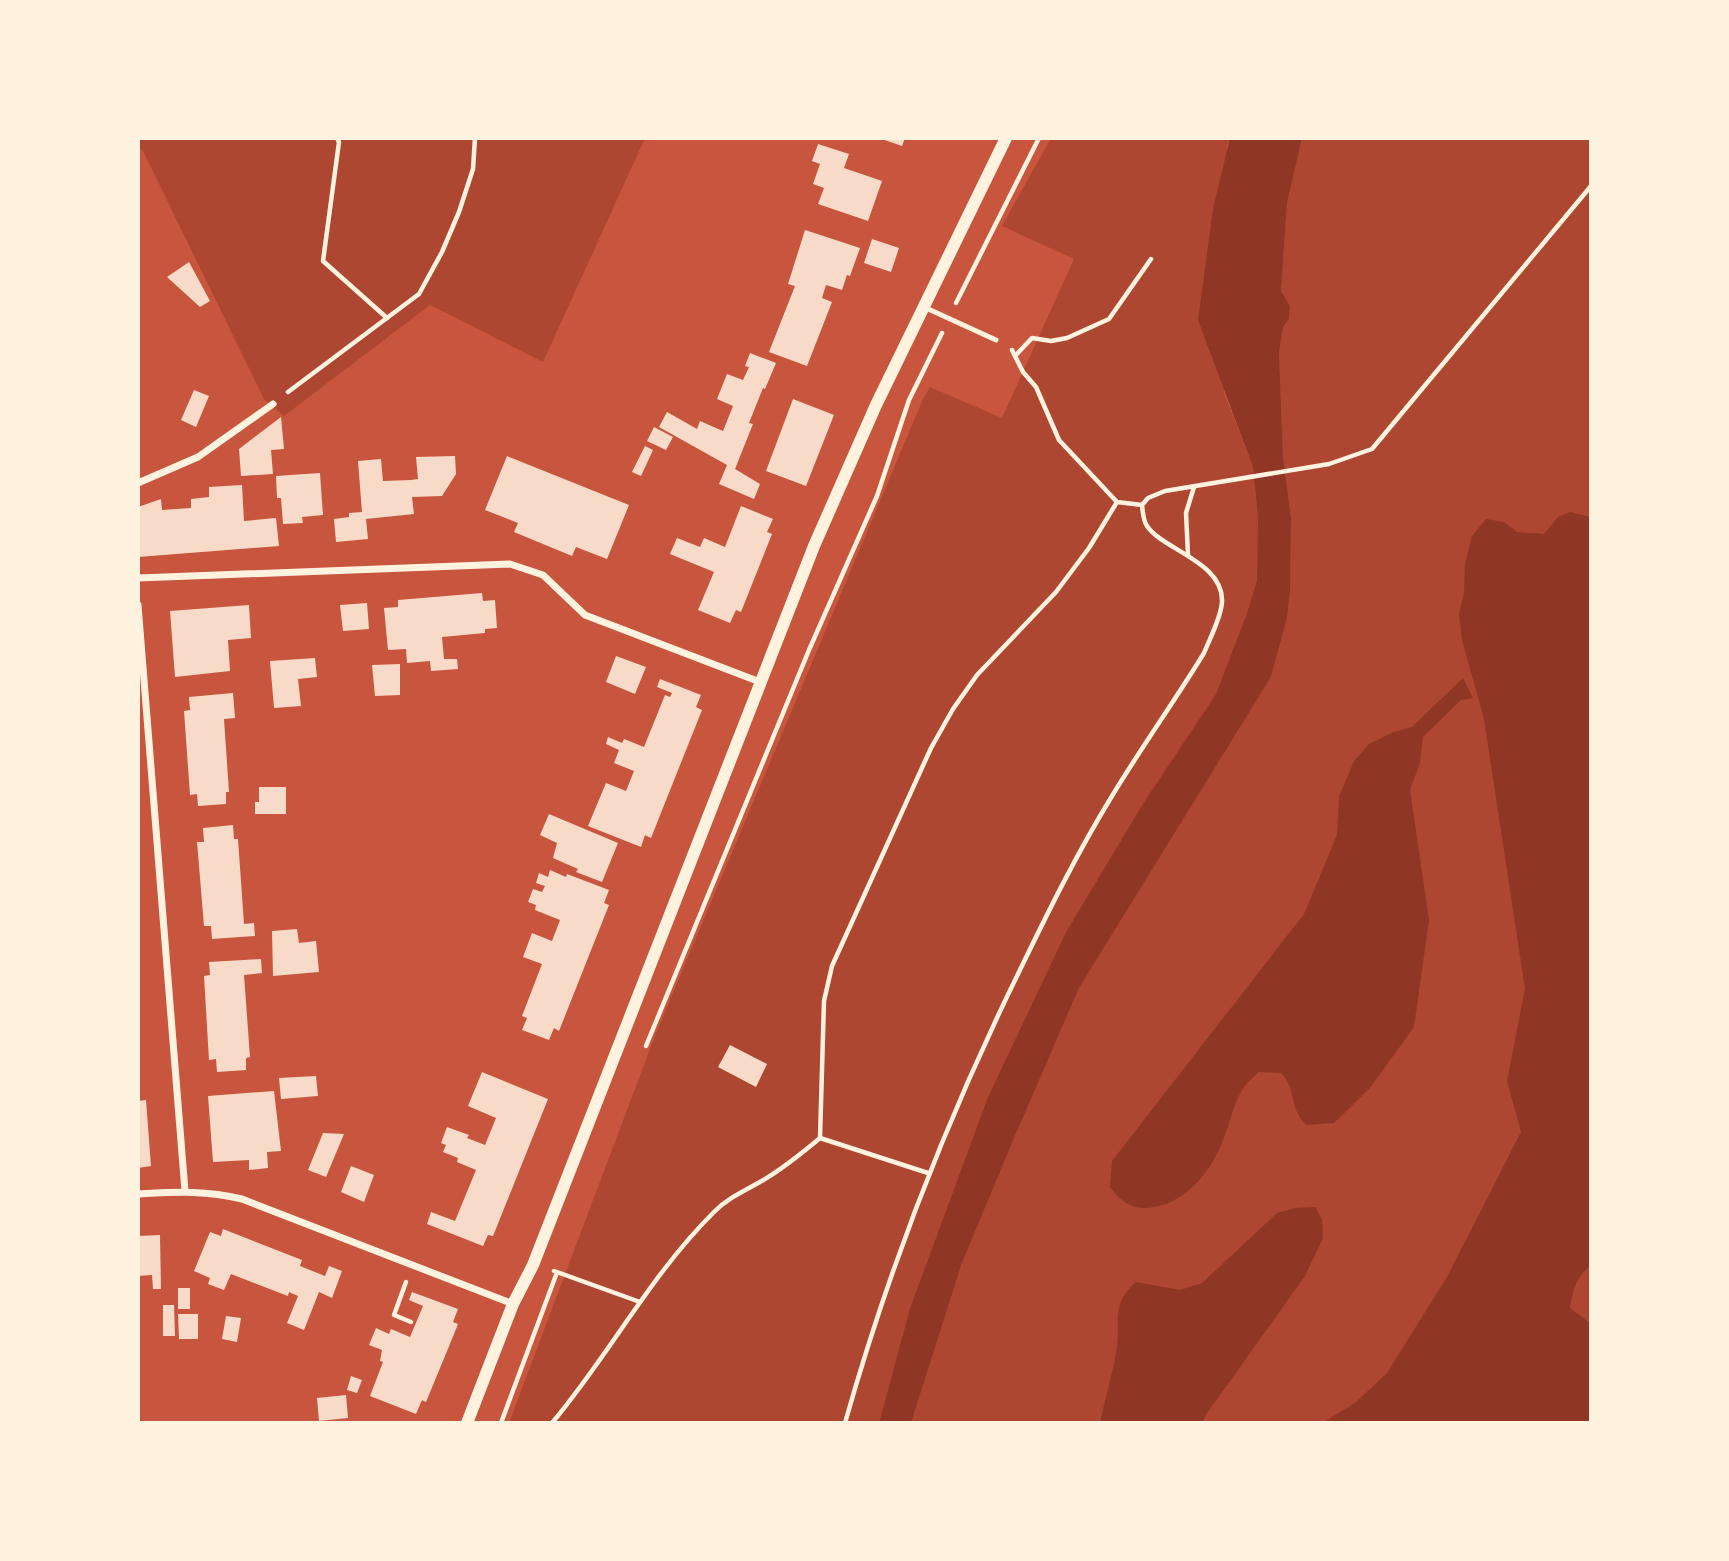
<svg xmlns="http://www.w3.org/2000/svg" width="1729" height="1561" viewBox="0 0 1729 1561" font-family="Lato,sans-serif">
<rect width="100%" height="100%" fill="#c8553d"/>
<g fill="#ae4732">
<path d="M138 138H645L543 362 430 305 284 416 264 399 142 149 138 150Z"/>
<path d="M1051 138H1230L1227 146 1224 393 1253 467 1258 518 1257 580 1247 613 1216 694 1144 802 1066 932 988 1097 910 1308 879 1423H509L656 1033 923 399 930 387 1002 418 1074 259 1002 226Z"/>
<path d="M1302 138H1591V1423H911L962 1263 1012 1143 1079 988 1271 677 1287 618 1290 592 1291 518 1283 457 1279 352 1283 327 1289 319 1290 306 1281 291 1287 203Z"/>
</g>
<g fill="#8f3625">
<path d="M1230 138H1302L1287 203 1281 291 1290 306 1289 319 1283 327 1279 352 1283 457 1291 518 1290 592 1287 618 1271 677 1079 988 1012 1143 962 1263 911 1423H879L910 1308 988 1097 1066 932 1144 802 1216 694 1247 613 1257 580 1258 518 1253 467 1198 320 1213 209Z"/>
<path d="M1570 512 1591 517V1265C1576 1277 1573 1290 1570 1308L1591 1324V1423H1322L1355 1403 1387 1373 1447 1277 1521 1132 1507 1081 1525 989 1484 719 1462 640 1459 614 1464 593 1465 564 1472 536 1486 519 1504 522 1517 532 1544 534 1558 517Z"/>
<path d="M1463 678 1473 698 1461 700 1423 737 1420 763 1410 790 1429 920 1414 1027 1370 1088 1334 1123 1306 1125C1288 1107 1298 1091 1281 1073L1259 1072C1254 1077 1248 1081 1244 1087 1233 1104 1230 1124 1222 1143 1210 1172 1187 1201 1155 1207 1134 1211 1123 1204 1110 1187L1112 1161 1304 914 1337 835 1339 797 1354 761 1369 744 1394 732 1412 727Z"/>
<path d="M1315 1207 1322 1219 1323 1238 1305 1276 1205 1416 1203 1423H1100C1105 1399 1112 1376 1116 1353 1122 1324 1109 1305 1136 1282L1180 1290 1202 1283 1277 1213 1295 1208Z"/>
</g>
<g fill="#f7dbc8">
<path d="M879 138H905L902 146Z"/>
<path d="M818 144 849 154 844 168 882 181 868 221 818 204 824 188 813 184 820 164 812 161Z"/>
<path d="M805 230 860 248 850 276 847 275 842 290 826 285 822 298 832 302 807 366 769 352 795 286 788 284Z"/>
<path d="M872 239 899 248 891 272 864 263Z"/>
<path d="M189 262 210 301 200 307 167 277Z"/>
<path d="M750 353 776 363 765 389 763 388 749 423 753 424 735 469 760 484 754 499 719 484 727 465 659 427 667 412 697 429 700 421 723 431 733 406 717 399 727 374 743 380 749 367 745 366Z"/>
<path d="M194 390 209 396 196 427 181 420Z"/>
<path d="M793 399 834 415 806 486 766 471Z"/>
<path d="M281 417 284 449 271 450 273 474 241 476 239 449Z"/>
<path d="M654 427 673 437 666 450 647 441Z"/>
<path d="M645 446 653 450 641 476 632 472Z"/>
<path d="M455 456 456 474 442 496 412 497 414 514 366 519 368 539 336 542 334 519 349 517V513L362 512 358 461 381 459 383 481 411 480 418 479 416 457Z"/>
<path d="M507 456 629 505 607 559 576 547 572 556 514 532 518 523 485 510Z"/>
<path d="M320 473 323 515 302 517 303 523 283 524 281 498H277L276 476Z"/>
<path d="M242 485 244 521 276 518 279 546 138 557V507L161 499 162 510 191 508V499L209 497V487Z"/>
<path d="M741 506 773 519 767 532 772 534 741 612 736 610 730 623 698 610 714 572 670 554 677 538 700 547 704 538 725 547Z"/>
<path d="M482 593 483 601 495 600 497 628 485 629V633L442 637 444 659H457L458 669 431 671 430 661 407 663 406 649 388 650 384 608 398 607V600Z"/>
<path d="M367 603 369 629 343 631 340 605Z"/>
<path d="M249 605 251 638 228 640 230 671 175 677 170 611Z"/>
<path d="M616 656 646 667 635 694 606 682Z"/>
<path d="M315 658 317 677 298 679 301 706 274 708 270 661Z"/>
<path d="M400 664V695L375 696 372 665Z"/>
<path d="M660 679 701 695 696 707 702 710 651 838 645 835 641 847 588 826 606 783 626 791 634 771 614 763 619 750 606 744 608 737 622 743 624 739 644 747 665 695 670 697 672 693 657 687Z"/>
<path d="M233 693 235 718 224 719 229 792H226V804L198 806 197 794 190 795 184 711 190 710 189 697Z"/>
<path d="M259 787H286V814H255V802H259Z"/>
<path d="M549 814 618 843 602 882 576 872 578 869 553 858 557 843 540 835Z"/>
<path d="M233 825 234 839H238L244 924 254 923 255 936 212 939 211 926H204L197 842H204L203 828Z"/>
<path d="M550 870 566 877 567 874 609 890 604 903 609 905 559 1031 554 1028 549 1040 522 1030 527 1018 522 1016 542 964 523 957 532 933 552 941 560 920 535 910 536 905 528 902 533 889 542 892 545 886 536 883 539 873 548 877Z"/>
<path d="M297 929 299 943 316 941 319 972 273 976 272 931Z"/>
<path d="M261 959 262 973 244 975 250 1057 246 1058V1070L217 1072 216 1059 209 1060 204 976 210 975 209 962Z"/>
<path d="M730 1045 767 1064 756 1087 718 1067Z"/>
<path d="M482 1072 548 1099 493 1236 488 1235 483 1246 427 1224 431 1212 455 1221 476 1170 457 1162 458 1158 443 1152 446 1145 441 1143 447 1127 469 1135 467 1138 485 1145 496 1118 468 1106Z"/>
<path d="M316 1076 318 1096 281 1099 279 1078Z"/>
<path d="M274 1091 281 1151 267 1152 268 1168 249 1170V1160L213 1162 208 1096Z"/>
<path d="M146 1100 151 1166 138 1168V1101Z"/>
<path d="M323 1133 344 1134 326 1177 308 1170Z"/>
<path d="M351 1166 374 1175 364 1202 341 1192Z"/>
<path d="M223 1229 302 1260 300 1266 325 1276 329 1266 342 1271 332 1298 319 1292 304 1330 287 1323 298 1296 289 1292 288 1296 231 1274 224 1290 208 1284 210 1278 194 1271 210 1232 221 1236Z"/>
<path d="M160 1235 161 1289H153L152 1275 138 1276V1236Z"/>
<rect x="178" y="1288" width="12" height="21"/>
<path d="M412 1292 458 1309 453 1322 458 1324 452 1339 426 1402 422 1400 416 1414 370 1396 383 1362 380 1361 382 1350 369 1345 376 1328 389 1334 391 1329 410 1337 423 1306 409 1300Z"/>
<path d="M163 1305H174L175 1336H163Z"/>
<path d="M178 1314H198V1339H179Z"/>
<path d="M226 1316 241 1318 237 1342 222 1339Z"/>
<path d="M351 1376 362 1380 357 1393 347 1390Z"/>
<path d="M346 1395 348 1418 319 1421 317 1398Z"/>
</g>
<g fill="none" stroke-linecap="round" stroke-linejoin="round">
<g stroke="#fff3e0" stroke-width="4.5">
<path d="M337 138 339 142 323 261 387 318"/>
<path d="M956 303 1039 138"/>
<path d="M1012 350 1023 372 1036 387 1059 440 1117 502 1142 505"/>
<path d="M1015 356 1032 338 1051 341 1067 338 1109 319 1151 259"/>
<path d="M288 392 419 294 442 252 459 212 473 169 475 138"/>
<path d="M1188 555 1186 513 1194 487"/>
<path d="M646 1046 809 650 877 496 909 400 942 333"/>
<path d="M820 1138 928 1173"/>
<path d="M554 1271 640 1302"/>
<path d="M406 1282 394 1315 411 1322"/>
<path d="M501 1423 556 1275"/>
<path d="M552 1423C610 1354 651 1274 715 1211 728 1198 744 1191 760 1182 781 1170 801 1154 820 1138L824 1001 832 966 931 748 953 709 977 675 1056 592 1089 548 1117 502"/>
<path d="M845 1423C889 1267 947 1119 1018 974 1047 914 1077 853 1112 796 1141 748 1174 702 1204 653 1210 638 1221 618 1222 602 1224 562 1163 550 1147 526 1143 520 1143 513 1142 505L1148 498 1165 491 1329 464 1372 449 1591 186"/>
</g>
<path stroke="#fff3e0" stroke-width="5" d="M926 308 996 340"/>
<g stroke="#fff3e0" stroke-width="7">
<path d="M138 483 198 457 273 404"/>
<path d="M138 578 510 564 543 575 585 615 760 682"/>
<path d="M138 605 185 1191"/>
<path d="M138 1194C176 1192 205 1190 242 1199L513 1304"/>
</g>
<path stroke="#fff3e0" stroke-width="12" d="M467 1423 513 1304 533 1265 814 546 876 405 1006 138"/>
</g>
<rect width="1729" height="1561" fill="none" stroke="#fff3e0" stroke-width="280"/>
</svg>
